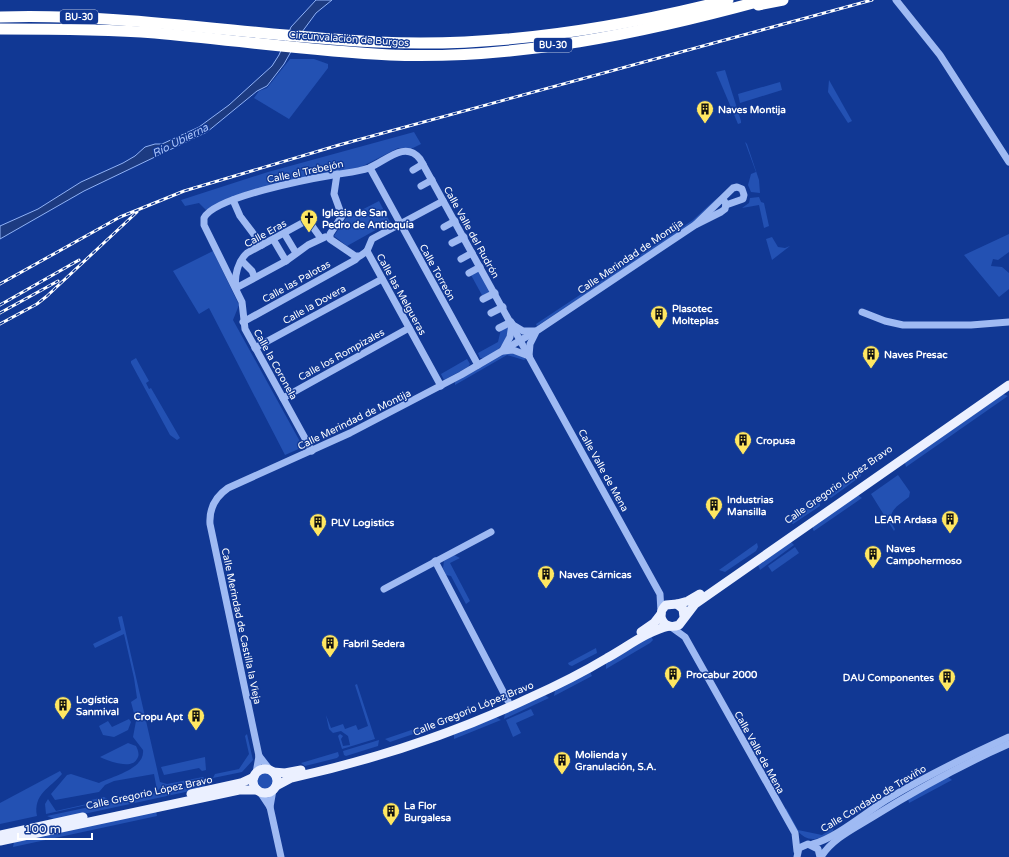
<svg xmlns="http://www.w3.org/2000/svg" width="1009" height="857" viewBox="0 0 1009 857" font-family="'Varela Round',sans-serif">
<rect width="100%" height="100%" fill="#113894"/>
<g fill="#2351b3">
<path d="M290 59H314L328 64V68L289 119 254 98 259 91 267 88Z"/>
<path d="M725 70 741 121V123L738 124 716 72Z"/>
<path d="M829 80 852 121 848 123 828 92Z"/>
<path d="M780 82 782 90 740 103 738 94Z"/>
<path d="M414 132 421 144 413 148H398L361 167 247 191 206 210 199 203 185 206 181 200 268 172Z"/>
<path d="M745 142 747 144 759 180 760 193 751 192 748 185 751 174 756 172Z"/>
<path d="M718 197 694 223 537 326 536 324 693 220Z"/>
<path d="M750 198 759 197 761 202 764 203 769 226 764 228 759 205 742 208 749 203Z"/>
<path d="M379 201 390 222 347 246 334 236 346 218Z"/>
<path d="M1009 234V252L998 260 993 259 991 266 1002 267 1009 273V289L999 297 964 255Z"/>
<path d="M772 237 778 247 785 248 790 246 772 260 766 239Z"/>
<path d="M213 251 239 305 233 320 303 447 285 455 209 308 199 314 173 271Z"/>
<path d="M479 270 491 292 483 297 471 275Z"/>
<path d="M509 325C509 338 495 360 480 358L478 353 498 342 501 329Z"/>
<path d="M506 353 521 355 526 359 524 360 507 355 455 385V382Z"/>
<path d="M136 358 149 381 146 383 149 389 151 388 180 438 177 440 170 435 131 363V361Z"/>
<path d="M467 359 470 364 468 367 444 380 441 374Z"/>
<path d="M1003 394 1008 396 906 467 905 463Z"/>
<path d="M860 471 861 476 831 498 826 495Z"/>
<path d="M898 475 910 492 909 497C897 506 884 513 895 529L894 531 871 494Z"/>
<path d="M858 495 862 498 814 531 813 530V526Z"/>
<path d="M820 499V506L793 524 788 521Z"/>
<path d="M791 542 794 545 760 570 758 565Z"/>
<path d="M757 543 758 547 756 551 725 572 719 570Z"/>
<path d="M795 547 799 553 772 572 768 566Z"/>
<path d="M454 555 460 558 450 563 470 601 466 604 451 576 446 575 443 568 444 561Z"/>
<path d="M122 616 160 782 167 784 203 777 206 780 157 790 154 774 114 781 105 785 99 792 55 800 51 794 67 775 71 774 99 783C113 776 145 769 143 750L133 737 136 721 131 702 137 698 134 678 124 634 95 648 93 644 121 630 118 617Z"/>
<path d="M651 636 653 640 650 643 606 669V663Z"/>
<path d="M596 648 597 653 572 666 569 665 568 663Z"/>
<path d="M590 672 592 676 554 696 555 690Z"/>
<path d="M357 684 375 739 342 749 338 736 340 734 343 736 341 739 343 746 350 745 348 736 341 731 333 733 329 729 326 715 331 728 343 724 345 729 356 725 358 730 368 726 355 685Z"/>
<path d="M545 695 549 698 504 719 505 713Z"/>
<path d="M531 709 534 715 516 723 521 733 513 737 506 720Z"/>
<path d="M496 717 501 720 454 739V733Z"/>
<path d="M129 719 131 722 128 730 114 737 103 735 99 726 108 721 112 727Z"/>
<path d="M429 724 428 729 390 742 385 739Z"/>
<path d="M247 734 253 760 242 772 213 778 215 774 239 769 249 754 245 736Z"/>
<path d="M379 740 378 746 346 756 344 755 343 751Z"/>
<path d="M128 743 136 746C138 750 140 755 137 759 131 770 109 761 100 757Z"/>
<path d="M338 752 339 756 337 758 305 766 301 763Z"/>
<path d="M205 757 206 770 202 771 199 768 164 775 161 767Z"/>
<path d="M60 771 62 774C50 788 33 794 37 816L0 824V803Z"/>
<circle cx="265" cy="781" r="8"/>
<path d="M948 777 952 780 909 803 908 798Z"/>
<path d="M207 782 204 788 56 820 47 816Z"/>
<path d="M104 797 109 800 46 814 45 804 48 799 56 811 87 804V801Z"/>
<path d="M786 808 798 830 822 835 834 827 833 831C806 849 799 834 785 812Z"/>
<path d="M156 811 157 816 13 847 14 842Z"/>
</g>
<path fill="#1d3b81" stroke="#90b2f7" d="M316 0H332L316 13 302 32 284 64 267 86 257 91 207 132 84 191 0 239V226L38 209 81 182 123 163 135 156 145 147 155 144H162L199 127 229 105 272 66 279 55 291 27Z"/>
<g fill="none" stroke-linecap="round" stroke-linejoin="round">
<g stroke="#9fbaf3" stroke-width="7">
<path d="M896 0 940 55 1009 162"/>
<path d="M370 168 478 365"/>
<path d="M413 170 423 164"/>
<path d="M337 174 334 194 342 216 330 234V239L355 256H360L367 251"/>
<path d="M421 186 432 180"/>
<path d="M233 200 240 216 262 245"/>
<path d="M696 224 733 188 737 187 742 189 744 195 743 199 726 205"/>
<path d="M444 227 455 221"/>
<path d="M284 233 296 253"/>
<path d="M273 239 286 261"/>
<path d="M452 243 464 237"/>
<path d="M367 251 441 386"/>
<path d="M367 251 372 239 443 201"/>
<path d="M461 259 472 253"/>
<path d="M243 262 252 271 254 276"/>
<path d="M469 273 480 267"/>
<path d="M236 288C234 276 238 261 247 253L304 222 310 223 320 237"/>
<path d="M236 288 286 261 308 245 325 237"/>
<path d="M483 299 495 293"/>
<path d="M862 312 885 321 903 325H971L1009 322"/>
<path d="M491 313 503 307"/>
<path d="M243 322 355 260 358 257"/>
<path d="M513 325 523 331H535"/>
<path d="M499 328 511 322"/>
<path d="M255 348 382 279"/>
<path d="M503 350 510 337 512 324"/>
<path d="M504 351 513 350 529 356"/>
<path d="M529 356 530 344 536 332"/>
<path d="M283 398 409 328"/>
<path d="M312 451 245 329 242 302 204 225V218C214 197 309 179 333 175 344 173 358 172 369 168 386 161 405 140 420 159L660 594 661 612"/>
<path d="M435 561 508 701"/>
<path d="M384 589 491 532"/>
<path d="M671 627 685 637 795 833 797 851"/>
<path d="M259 756 270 770"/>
<path d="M256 773 259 756 210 524C209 509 215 497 228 488L350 433 461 375 538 330 695 225 721 212 725 209 726 204 723 199"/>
<path d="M260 792 270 807 281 857"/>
<path d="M270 807 273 790"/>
<path d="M813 844C836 838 865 813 886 800 926 776 967 756 1009 737"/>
<path d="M797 857 799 848 808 844 818 849 820 857"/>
<path d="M821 857C832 839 853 829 871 818 916 790 961 765 1009 744"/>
</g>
<g stroke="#ebf0ff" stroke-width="9">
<path d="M677 604 688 601 700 594"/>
<path d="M684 617 683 609 677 604 666 605C655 615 664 631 679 625L695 604 1009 385"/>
<path d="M641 632 654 623 661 614"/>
<circle cx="265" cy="781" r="12"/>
<path d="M273 772 285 773 301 770"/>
<path d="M276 786 291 778C373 760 453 734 529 698 556 686 582 673 607 658 627 647 647 631 669 626"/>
<path d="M191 794 241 783 254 777"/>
<path d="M0 835 83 817"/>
<path d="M0 841 239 790H257"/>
</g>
<g stroke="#fff" stroke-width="11">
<path d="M758 5 783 0"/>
<path d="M0 17C127 13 252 36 378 42 496 48 614 29 728 0"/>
<path d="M0 29C52 29 103 29 155 33 233 40 312 51 390 55 517 60 643 33 764 0"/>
</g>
<g stroke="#fff" stroke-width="3">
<g id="rail">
<path d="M0 284 120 217 184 191 339 145 872 0"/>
<path d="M0 305 79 260"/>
<path d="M0 313 58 281"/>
<path d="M0 324 37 304 47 296 137 212"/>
</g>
</g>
<use href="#rail" stroke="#113894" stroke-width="1.5" stroke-dasharray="4.5" stroke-linecap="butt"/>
</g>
<defs>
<g id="building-pin" transform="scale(0.9)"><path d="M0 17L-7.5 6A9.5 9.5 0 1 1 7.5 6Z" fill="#ffe761" stroke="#113894"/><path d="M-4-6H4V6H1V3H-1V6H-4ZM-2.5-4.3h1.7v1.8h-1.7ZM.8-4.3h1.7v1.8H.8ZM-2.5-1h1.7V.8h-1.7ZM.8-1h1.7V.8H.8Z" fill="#111"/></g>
<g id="church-pin" transform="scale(0.9)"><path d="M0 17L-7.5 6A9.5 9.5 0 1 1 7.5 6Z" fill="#ffe761" stroke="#113894"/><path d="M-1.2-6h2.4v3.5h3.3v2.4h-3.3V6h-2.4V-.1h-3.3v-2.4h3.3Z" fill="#111"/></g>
</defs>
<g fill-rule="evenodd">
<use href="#building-pin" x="705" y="109"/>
<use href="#church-pin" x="309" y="218"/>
<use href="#building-pin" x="659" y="314"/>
<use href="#building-pin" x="871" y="354"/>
<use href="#building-pin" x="743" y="440"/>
<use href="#building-pin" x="714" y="505"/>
<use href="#building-pin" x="950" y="519"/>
<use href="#building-pin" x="318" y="522"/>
<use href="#building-pin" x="873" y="554"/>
<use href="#building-pin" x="546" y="574"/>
<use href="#building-pin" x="330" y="643"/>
<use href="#building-pin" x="673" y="674"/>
<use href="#building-pin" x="947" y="677"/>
<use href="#building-pin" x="63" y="705"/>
<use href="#building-pin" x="196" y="716"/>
<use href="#building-pin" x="562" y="760"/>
<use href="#building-pin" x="391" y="811"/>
</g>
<g text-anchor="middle" stroke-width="3" stroke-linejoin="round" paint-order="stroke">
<g fill="#113894" stroke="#b8c3df" stroke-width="1">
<rect x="60" y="10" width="38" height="14" rx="3"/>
<rect x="534" y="38" width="38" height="14" rx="3"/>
</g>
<g font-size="9" font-weight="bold" fill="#fff">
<text x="79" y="20">BU-30</text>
<text x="553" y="48">BU-30</text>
</g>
<g font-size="10" fill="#fff" stroke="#113894">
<text transform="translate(349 38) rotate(4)" y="4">Circunvalación de Burgos</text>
<text transform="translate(305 171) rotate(-12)" y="4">Calle el Trebejón</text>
<text transform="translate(472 232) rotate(61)" y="4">Calle Valle del Rudrón</text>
<text transform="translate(265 233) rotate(-29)" y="4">Calle Eras</text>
<text transform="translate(630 256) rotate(-34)" y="4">Calle Merindad de Montija</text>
<text transform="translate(438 272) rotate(61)" y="4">Calle Torreón</text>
<text transform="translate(296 281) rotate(-29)" y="4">Calle las Palotas</text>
<text transform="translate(402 294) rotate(61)" y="4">Calle las Melgueras</text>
<text transform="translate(314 304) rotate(-29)" y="4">Calle la Dovera</text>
<text transform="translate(341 354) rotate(-29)" y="4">Calle los Rompizales</text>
<text transform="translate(276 364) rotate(61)" y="4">Calle la Coronela</text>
<text transform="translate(354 419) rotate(-26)" y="4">Calle Merindad de Montija</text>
<text transform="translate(604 470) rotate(61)" y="4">Calle Valle de Mena</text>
<text transform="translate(838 484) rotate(-35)" y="4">Calle Gregorio López Bravo</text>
<text transform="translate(242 626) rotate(78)" y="4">Calle Merindad de Castilla la Vieja</text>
<text transform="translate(473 708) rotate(-22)" y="4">Calle Gregorio López Bravo</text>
<text transform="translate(760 752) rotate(61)" y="4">Calle Valle de Mena</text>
<text transform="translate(149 792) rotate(-12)" y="4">Calle Gregorio López Bravo</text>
<text transform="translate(873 798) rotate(-31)" y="4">Calle Condado de Treviño</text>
</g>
<g font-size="10" font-weight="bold" fill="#fff" stroke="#113894" text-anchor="start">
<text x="718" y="113">Naves Montija</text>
<text x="322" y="216">Iglesia de San<tspan x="322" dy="12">Pedro de Antioquía</tspan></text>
<text x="672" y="312">Plasotec<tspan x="672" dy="12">Molteplas</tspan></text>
<text x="884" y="358">Naves Presac</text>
<text x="756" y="444">Cropusa</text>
<text x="727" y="503">Industrias<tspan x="727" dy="12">Mansilla</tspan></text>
<text x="937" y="523" text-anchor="end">LEAR Ardasa</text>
<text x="331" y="526">PLV Logistics</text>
<text x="886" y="552">Naves<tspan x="886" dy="12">Campohermoso</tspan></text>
<text x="559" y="578">Naves Cárnicas</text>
<text x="343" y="647">Fabril Sedera</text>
<text x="686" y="678">Procabur 2000</text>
<text x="934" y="681" text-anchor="end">DAU Componentes</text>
<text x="76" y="703">Logística<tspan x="76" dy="12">Sanmival</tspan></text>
<text x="183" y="720" text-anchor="end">Cropu Apt</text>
<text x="575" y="758">Molienda y<tspan x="575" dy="12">Granulación, S.A.</tspan></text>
<text x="404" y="809">La Flor<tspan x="404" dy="12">Burgalesa</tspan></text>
</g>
<g font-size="11" font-style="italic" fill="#abc4fa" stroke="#113894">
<text transform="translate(180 140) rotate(-27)" y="4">Río Ubierna</text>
</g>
</g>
<path d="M18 833v6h74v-6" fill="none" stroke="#ffffff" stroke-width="2"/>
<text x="24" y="833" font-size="12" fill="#ffffff" stroke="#113894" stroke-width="3" paint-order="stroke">100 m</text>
</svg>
